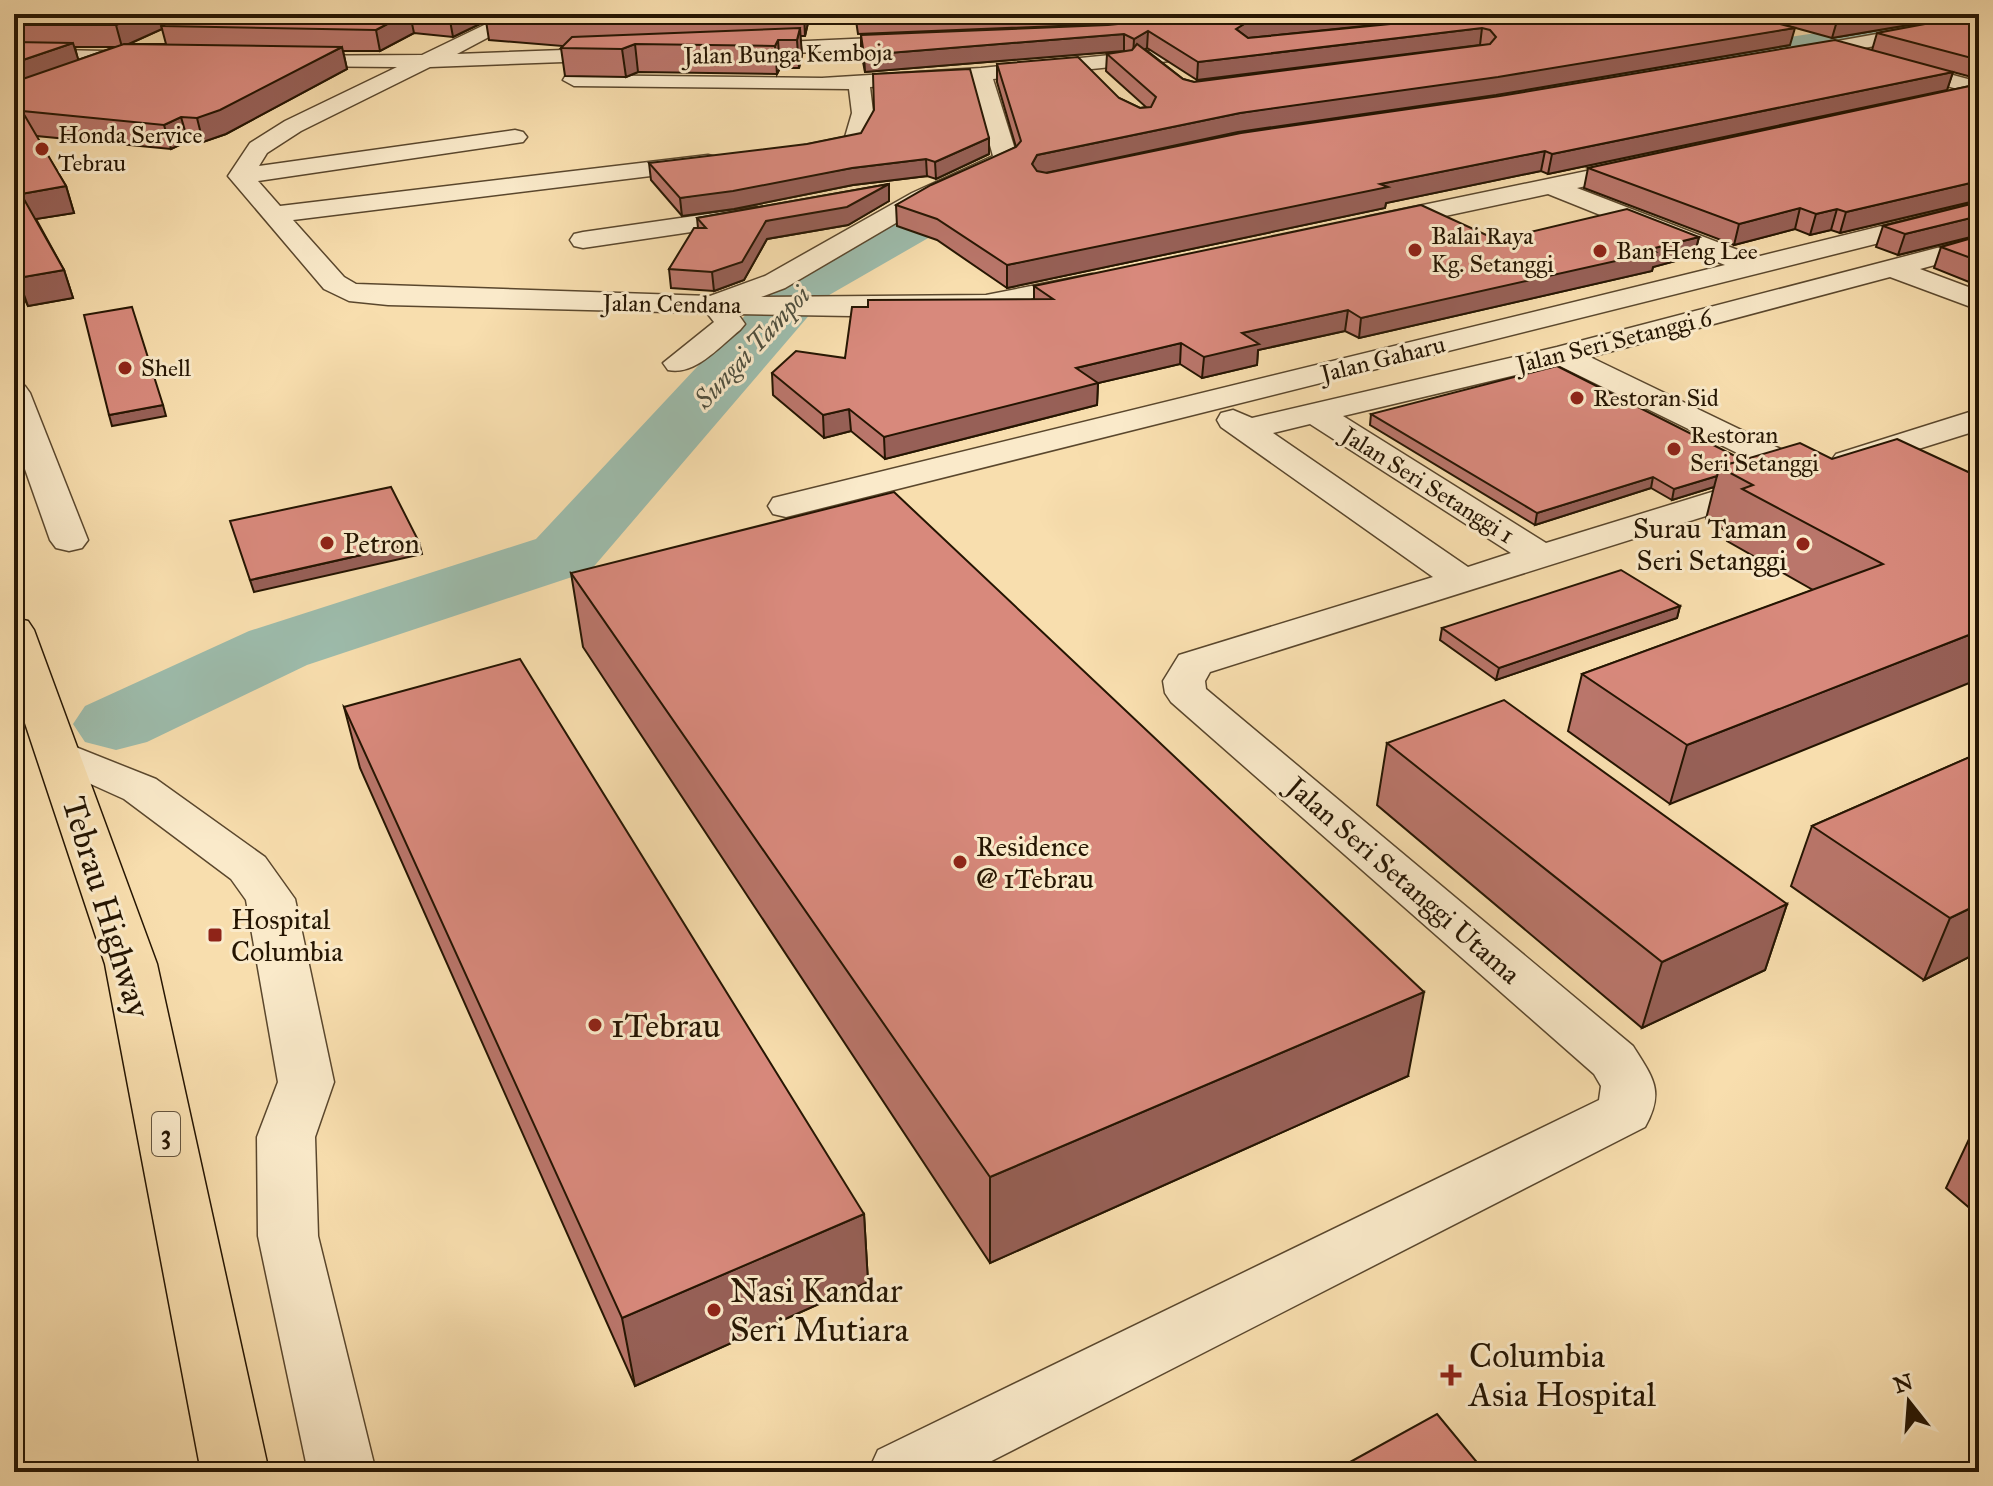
<svg xmlns="http://www.w3.org/2000/svg" width="1993" height="1486" viewBox="0 0 1993 1486" font-family="'IM FELL Great Primer',serif">
<rect width="100%" height="100%" fill="#f8deae"/>
<filter id="stains"><feTurbulence type="fractalNoise" baseFrequency=".0025" numOctaves="4"/><feColorMatrix values="0 0 0 0 .2 0 0 0 0 .09 0 0 0 0 .02 0 0 0 .5 -.17"/></filter>
<radialGradient id="worn" r=".72"><stop offset=".6" stop-color="#630" stop-opacity="0"/><stop offset="1" stop-color="#630" stop-opacity=".3"/></radialGradient>
<g fill="none" stroke-linecap="round" stroke-linejoin="round">
<path fill="#9dbcac" fill-rule="evenodd" d="M1914 14H1979V24L1816 57 1140 163 963 218 824 298 590 571 307 665 147 742 116 750 85 742 73 724 85 706 249 631 536 539 784 274 927 196 1133 136 1816 33Z"/>
<g stroke="#5a472d" stroke-width="3">
<g id="minor">
<path d="M507 14H532L457 54 619 48 629 54 619 60 430 67 301 131 267 153 259 166 515 130 523 132 527 137 523 142 258 181 280 206 708 155 717 157 720 162 717 167 708 169 293 220 344 277 356 284 710 296 765 276 912 193 993 156 972 81 870 87 874 120 861 147 804 159 796 157 792 152 796 147 845 137 852 113 849 89 574 86 563 80 566 75 822 78 981 68 1219 44 1229 50 1219 56 993 79 1018 159 1015 164 930 203 785 288 761 297 986 295 1092 274 1102 276 1106 282 1102 288 986 313 852 316 738 314 745 324 740 330C720 346 695 376 668 370L663 363 714 322 707 313 388 305 349 301 324 289 228 176 250 143 285 121 397 67 284 66 274 60 277 56 422 55Z"/>
<path d="M1933 24 1943 30 1940 34 1793 61 1783 55 1793 49Z"/>
<path d="M919 36 926 38 929 42 926 46 740 56 730 50 740 44Z"/>
<path d="M14 49 148 52 158 58 148 64 14 61Z"/>
<path d="M1893 59 1979 82V95L1886 69 1883 65Z"/>
<path d="M1644 159 1653 161 1656 166 1653 171 1577 188 1756 257 1979 202V218L786 517 773 514 768 506 773 498 1725 265 1548 194 1375 231 1366 229 1362 223 1366 217 1375 215Z"/>
<path d="M757 207 766 209 770 215 766 221 583 248 574 246 570 240 574 234 583 232Z"/>
<path d="M1979 237V253L1920 269 1979 291V310L1890 277 1590 357 1818 467 1823 474 1818 481 1806 484 1794 481 1558 365 1343 416 1546 543 1767 475 1779 479 1785 486 1779 493 1210 672 1205 681 1206 689 1633 1046C1653 1078 1665 1091 1645 1127L970 1472H868L878 1450 1599 1100 1601 1086 1594 1074 1171 702 1165 693 1163 681 1179 655 1433 577 1221 427 1217 420 1221 413 1233 410 1252 418 1557 347ZM1310 424 1511 553 1468 567 1273 433Z"/>
<path d="M14 383 25 386 30 393 88 540 82 548 69 551 56 548 50 540 14 438Z"/>
<path d="M1979 409V430L1848 471 1836 468 1831 461 1836 454Z"/>
<path d="M58 740 156 779 265 857 295 899 334 1082 315 1137 318 1236 376 1472H308L258 1236 257 1137 278 1082 246 900 231 879 124 799 42 762 36 753 42 744Z"/>
</g>
</g>
<g stroke="#251502" stroke-width="3">
<path id="highway" d="M14 618 28 621 34 630 157 964 269 1472H201L105 964 14 690Z"/>
</g>
<use href="#minor" fill="#faeaca" fill-rule="evenodd"/>
<use href="#highway" fill="#f8deae" fill-rule="evenodd"/>
</g>
<g fill="#ba766b" stroke="#251502" stroke-width="2" fill-rule="evenodd">
<path d="M14 14H810L805 36H800L802 55 799 68H780L777 74 638 72 626 77 565 76 561 48 563 46 489 40 486 21 453 37 414 33 380 51H343L347 69 226 134 203 142 188 141 171 149 36 136 66 186 74 213 36 219 64 270 73 298 28 306 14 278ZM162 29 166 44H129ZM75 47H115L78 60Z"/>
<path d="M855 14H1205L1107 24 858 34Z"/>
<path d="M1219 14H1480L1248 38 1493 14 1790 45 1496 95 1238 132 1065 169 1872 50 1877 33 1936 22 1932 21 1832 38 1745 14H1979V79L1953 72 1947 90 1548 174 1541 171 1386 203 1385 208 1007 288 937 240 897 226 896 205 1016 147 997 82V64L1119 98 1140 108 1146 107 1106 71 1107 54 1121 51 865 72 861 52V35L1108 25ZM1477 45 1194 82 1183 79 1145 49 1147 48 1197 80Z"/>
<path d="M1979 84V200L1840 233 1831 230 1810 235 1795 229 1734 245 1584 188 1588 168Z"/>
<path d="M989 154 936 179 927 176 853 185 734 209 682 216 651 180 649 163Z"/>
<path d="M889 184V201L848 225 767 239 744 280 714 291 671 288 669 269 698 228 697 218Z"/>
<path d="M1979 202V235L1898 255 1876 247 1883 226Z"/>
<path d="M1979 236V286L1934 268 1941 247Z"/>
<path d="M1699 237 1694 256 1653 267 1652 271 1359 338 1345 331 1258 350 1257 365 1202 378 1180 364 1098 383 1097 405 885 459 851 431 824 438 773 395 772 373 845 358 1034 299V286L1497 240Z"/>
<path d="M1371 414 1743 460 1832 459 1979 477 1670 804 1568 731 1582 674 1813 590 1727 541 1729 533 1706 519 1714 487 1672 500 1651 488 1535 525 1370 425Z"/>
<path d="M571 573 1408 1076 990 1263 583 647Z"/>
<path d="M1680 606 1677 618 1496 680 1440 640 1442 628Z"/>
<path d="M344 707 864 1214 868 1282 635 1386 360 768Z"/>
<path d="M1387 743 1787 904 1765 970 1642 1028 1377 805Z"/>
<path d="M1979 753V952L1924 980 1791 886 1812 826Z"/>
<path d="M1979 1133V1216L1946 1188 1970 1137Z"/>
</g>
<g fill="#976057" stroke="#251502" stroke-width="2">
<path d="M142 14H195L161 26 162 29 122 47 116 25Z"/>
<path d="M406 14H410L414 33 380 51 376 30Z"/>
<path d="M452 14H501L486 18V21L453 37 449 15Z"/>
<path d="M804 14H810L805 36Z"/>
<path d="M1107 14H1205L1107 24Z"/>
<path d="M1321 14H1480L1248 38 1236 29 1249 21Z"/>
<path d="M1880 14H1935L1932 21 1832 38 1837 21Z"/>
<path d="M800 28 802 55 799 68 797 40Z"/>
<path d="M1482 28 1480 45 1197 80 1198 62Z"/>
<path d="M1795 28 1790 45 1496 95 1238 132 1036 175 1032 164 1037 155 1240 113Z"/>
<path d="M1148 31 1147 48 1133 56 1134 39Z"/>
<path d="M1124 34V51L865 72 864 55Z"/>
<path d="M778 40 780 68 777 74 775 46Z"/>
<path d="M73 43 80 65 14 88V63Z"/>
<path d="M635 44 638 72 626 77 622 49Z"/>
<path d="M342 47 347 69 226 134 203 142 197 118Z"/>
<path d="M1953 72 1947 90 1548 174 1552 154Z"/>
<path d="M181 117 188 141 171 149 164 125Z"/>
<path d="M989 138V154L936 179 935 162Z"/>
<path d="M1545 151 1541 171 1386 203 1385 208 1007 288V265L1380 184Z"/>
<path d="M926 159 927 176 853 185 734 209 682 216 680 198 852 168Z"/>
<path d="M1979 181V200L1840 233 1846 212Z"/>
<path d="M889 184V201L848 225 767 239 744 280 714 291 712 272 766 221Z"/>
<path d="M66 186 74 213 30 220 21 194Z"/>
<path d="M1800 208 1795 229 1734 245 1739 224Z"/>
<path d="M1837 209 1831 230 1810 235 1816 214Z"/>
<path d="M1979 216V235L1898 255 1905 234Z"/>
<path d="M1699 237 1694 256 1653 267 1652 271 1359 338 1361 318Z"/>
<path d="M64 270 73 298 28 306 18 278Z"/>
<path d="M1348 310 1345 331 1258 350 1257 365 1202 378 1204 357 1242 333Z"/>
<path d="M1181 343 1180 364 1098 383 1097 405 885 459 884 437 1076 368Z"/>
<path d="M163 405 166 416 112 426 109 415Z"/>
<path d="M849 409 851 431 824 438 823 415Z"/>
<path d="M1717 476 1714 487 1672 500 1674 489Z"/>
<path d="M1653 477 1651 488 1535 525 1537 513Z"/>
<path d="M419 542 422 554 254 592 250 580Z"/>
<path d="M1680 606 1677 618 1496 680 1499 668Z"/>
<path d="M1979 631V679L1670 804 1687 745Z"/>
<path d="M1787 904 1765 970 1642 1028 1662 962Z"/>
<path d="M1979 904V952L1924 980 1950 918Z"/>
<path d="M1424 992 1408 1076 990 1263V1177Z"/>
<path d="M864 1214 868 1282 635 1386 622 1318Z"/>
</g>
<g fill="#d8897c" stroke="#251502" stroke-width="2">
<path d="M14 14H142L116 25H14Z"/>
<path d="M186 14H406L376 30 161 26Z"/>
<path d="M494 14H804L560 24 486 18Z"/>
<path d="M857 14H941L858 17Z"/>
<path d="M1219 14H1321L1249 21 1236 29 1248 38 1493 14H1743L1795 28 1498 77 1240 113 1037 155 1032 164 1037 171 1047 173 1241 133 1500 96 1835 40 1953 72 1552 154 1545 151 1380 184 1388 187 1007 265 937 219 896 205 931 185 1016 147 1021 141 997 64 1078 57 1119 98 1140 108 1151 107 1156 97 1107 54 1132 50 1137 44 1183 79 1194 82 1490 44 1496 37 1490 30 1482 28 1198 62 1148 31 1134 39 1124 34 864 55 861 35 1108 25Z"/>
<path d="M1810 14H1880L1837 21Z"/>
<path d="M1951 14H1979V60L1877 33 1946 20Z"/>
<path d="M800 28 797 40H778L775 46 635 44 622 49 561 48 572 37Z"/>
<path d="M14 42 73 43 14 63Z"/>
<path d="M124 44 342 47 220 110 197 118 181 117 164 125 22 111 66 186 21 194 64 270 18 278 14 269V82Z"/>
<path d="M970 69 989 138 935 162 926 159 852 168 733 191 680 198 649 163 807 144 861 133 874 110 873 74Z"/>
<path d="M1979 84V181L1846 212 1837 209 1816 214 1800 208 1739 224 1588 168Z"/>
<path d="M889 184 847 207 766 221 742 262 712 272 669 269 694 228H706L697 218Z"/>
<path d="M1979 202V216L1905 234 1883 226Z"/>
<path d="M1421 205 1497 240 1627 209 1699 237 1651 249 1656 252 1361 318 1348 310 1242 333 1259 344 1204 357 1181 343 1076 368 1098 383 884 437 849 409 823 415 772 373 796 351 845 358 852 307H868V300L1053 299 1034 286Z"/>
<path d="M1979 236V261L1941 247Z"/>
<path d="M132 307 163 405 109 415 84 315Z"/>
<path d="M1557 366 1743 460 1719 467 1717 476 1674 489 1653 477 1537 513 1371 414Z"/>
<path d="M1897 439 1979 477V631L1687 745 1582 674 1883 564 1742 489 1753 485 1719 467 1800 443 1832 459Z"/>
<path d="M391 487 419 542 250 580 230 521Z"/>
<path d="M894 492 1424 992 990 1177 571 573Z"/>
<path d="M1621 570 1680 606 1499 668 1442 628Z"/>
<path d="M520 659 864 1214 622 1318 344 707Z"/>
<path d="M1504 700 1787 904 1662 962 1387 743Z"/>
<path d="M1979 753V904L1950 918 1812 826Z"/>
<path d="M1979 1133V1145L1970 1137Z"/>
<path d="M1437 1414 1485 1472H1332Z"/>
</g>
<g fill="#8f2418" stroke="#faeaca" stroke-width="3">
<circle cx="42" cy="149" r="8"/>
<circle cx="1415" cy="250" r="8"/>
<circle cx="1600" cy="251" r="8"/>
<circle cx="125" cy="368" r="8"/>
<circle cx="1577" cy="398" r="8"/>
<circle cx="1674" cy="449" r="8"/>
<circle cx="327" cy="543" r="8"/>
<circle cx="1803" cy="544" r="8"/>
<circle cx="960" cy="862" r="8"/>
<rect x="207" y="927" width="16" height="16" rx="4"/>
<circle cx="595" cy="1025" r="8"/>
<circle cx="714" cy="1310" r="8"/>
<path d="M1447 1363h8v8h8v8h-8v8h-8v-8h-8v-8h8z"/>
</g>
<g text-anchor="middle" stroke-width="6" stroke-linejoin="round" paint-order="stroke">
<g font-size="24" fill="#251502" stroke="#faeaca">
<text transform="translate(788 54) rotate(-1)" y="8">Jalan Bunga Kemboja</text>
<text transform="translate(672 304) rotate(1)" y="8">Jalan Cendana</text>
<text transform="translate(1614 341) rotate(-14)" y="8">Jalan Seri Setanggi 6</text>
<text transform="translate(1383 359) rotate(-14)" y="8">Jalan Gaharu</text>
<text transform="translate(1428 485) rotate(32)" y="8">Jalan Seri Setanggi 1</text>
</g>
<g font-size="24" fill="#251502" stroke="#faeaca" text-anchor="start">
<text x="58" y="143">Honda Service<tspan x="58" dy="28">Tebrau</tspan></text>
<text x="1431" y="244">Balai Raya<tspan x="1431" dy="28">Kg. Setanggi</tspan></text>
<text x="1616" y="259">Ban Heng Lee</text>
<text x="141" y="376">Shell</text>
<text x="1593" y="406">Restoran Sid</text>
<text x="1690" y="443">Restoran<tspan x="1690" dy="28">Seri Setanggi</tspan></text>
</g>
<g font-size="26" font-style="italic" fill="#4f4f3e" stroke="#faeaca">
<text transform="translate(752 347) rotate(-47)" y="9">Sungai Tampoi</text>
</g>
<rect fill="#faeaca" stroke="#65553e" stroke-width="2" x="152" y="1112" width="28" height="44" rx="6"/>
<g font-size="26" font-weight="bold" fill="#251502">
<text x="166" y="1143">3</text>
</g>
<g font-size="28" fill="#251502" stroke="#faeaca" text-anchor="start">
<text x="1787" y="538" text-anchor="end">Surau Taman<tspan x="1787" dy="32">Seri Setanggi</tspan></text>
<text x="343" y="553">Petron</text>
<text x="976" y="856">Residence<tspan x="976" dy="32">@ 1Tebrau</tspan></text>
<text x="231" y="929">Hospital<tspan x="231" dy="32">Columbia</tspan></text>
</g>
<g font-size="28" fill="#251502" stroke="#faeaca">
<text transform="translate(1404 880) rotate(41)" y="10">Jalan Seri Setanggi Utama</text>
</g>
<g font-size="34" fill="#251502" stroke="#faeaca">
<text transform="translate(107 907) rotate(73)" y="12">Tebrau Highway</text>
</g>
<g font-size="34" fill="#251502" stroke="#faeaca" text-anchor="start">
<text x="611" y="1037">1Tebrau</text>
<text x="730" y="1302">Nasi Kandar<tspan x="730" dy="39">Seri Mutiara</tspan></text>
<text x="1469" y="1367">Columbia<tspan x="1469" dy="39">Asia Hospital</tspan></text>
</g>
</g>
<rect width="1993" height="1486" fill="none" stroke="#f8deae" stroke-width="48"/>
<rect x="16" y="16" width="1961" height="1454" fill="none" stroke="#251502" stroke-width="4"/>
<rect x="24" y="24" width="1945" height="1438" fill="none" stroke="#251502" stroke-width="2"/>
<g transform="translate(1909 1402) rotate(343)" stroke="#faeaca" stroke-width="6" paint-order="stroke">
<path d="M0-6L14 30L0 20L-14 30Z" fill="#251502"/>
<text y="-12" font-size="22" font-weight="bold" text-anchor="middle" fill="#251502">N</text>
</g>
<rect width="100%" height="100%" filter="url(#stains)"/>
<rect width="100%" height="100%" fill="url(#worn)"/>
</svg>
